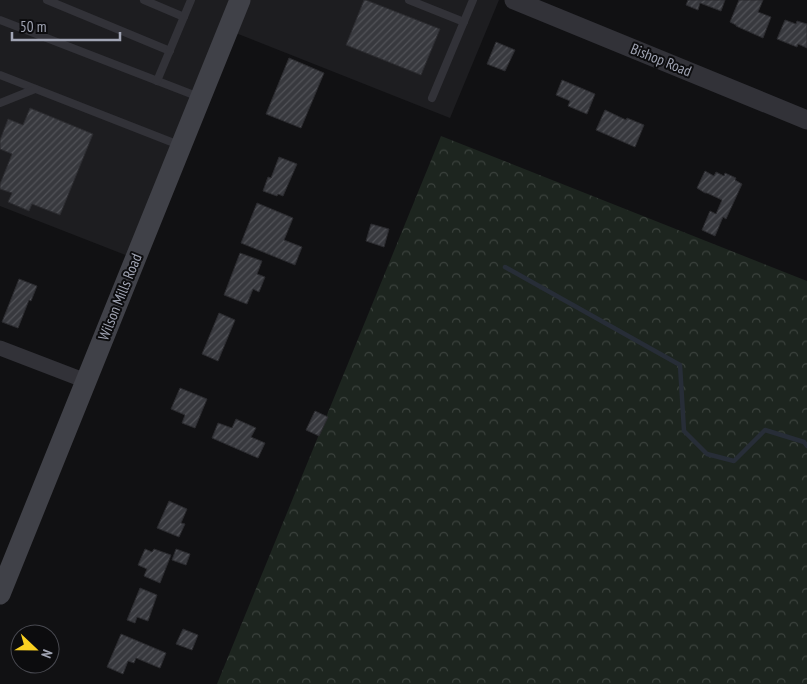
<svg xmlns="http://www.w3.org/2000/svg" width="807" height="684" viewBox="0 0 807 684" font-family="'PT Sans Narrow',sans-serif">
<defs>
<pattern id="forest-crowns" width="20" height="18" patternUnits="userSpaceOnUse" patternTransform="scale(1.25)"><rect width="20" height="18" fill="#1d251f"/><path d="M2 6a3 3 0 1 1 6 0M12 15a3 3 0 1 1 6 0" fill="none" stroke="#3b423d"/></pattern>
<pattern id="building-hatch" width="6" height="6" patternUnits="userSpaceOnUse" patternTransform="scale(1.25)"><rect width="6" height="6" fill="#38393e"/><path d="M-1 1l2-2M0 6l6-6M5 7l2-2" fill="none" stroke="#525358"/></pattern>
</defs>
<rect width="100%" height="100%" fill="#111113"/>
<path fill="#1d1d20" d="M0 0H499L450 118 228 30 128 256 0 206Z"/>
<path fill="url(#forest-crowns)" d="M441 136 807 281V684H217Z"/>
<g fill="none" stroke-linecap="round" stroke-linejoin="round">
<path stroke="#272d37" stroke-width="4.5" d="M505 267 680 365 684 431 707 454 734 461 765 430 804 442 807 446"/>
</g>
<g fill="url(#building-hatch)" stroke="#2b2b2f">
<path d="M364 0H366L440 29 421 75 346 45Z"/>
<path d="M688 0H725L721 11 700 3 698 10 686 5Z"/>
<path d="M739 0H763L758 12 771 17 763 38 736 26V25L730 22Z"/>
<path d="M785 20 796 24 797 21 807 24V48L798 44 797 47 777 39Z"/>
<path d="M496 42 515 50 505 71 487 64Z"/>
<path d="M289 58 324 73 301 128 266 114Z"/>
<path d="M562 80 595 94 587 114 568 106 570 101 556 95Z"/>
<path d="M30 108 93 134 60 215 32 204 29 211 8 202 12 193 0 189V184L12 154 0 149V140L8 119 23 125Z"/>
<path d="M605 110 626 120 627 118 644 125 635 147 596 130Z"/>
<path d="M279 157 297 164 283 196 278 194 277 196 263 191 268 177 271 178Z"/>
<path d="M705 171 714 176 716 172 724 176 725 173 736 178 735 180 742 184 726 219 723 217 715 236 702 230 710 211 716 214 722 200 707 193H705L697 188Z"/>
<path d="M257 203 293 218 284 240 302 247 295 265 241 243Z"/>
<path d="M371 224 389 229 384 247 366 241Z"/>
<path d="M240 253 262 261 257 274 265 277 259 292 253 289 247 304 224 295Z"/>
<path d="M19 279 37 286 31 301 29 300 18 328 2 322Z"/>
<path d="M219 313 235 320 218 361 202 354Z"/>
<path d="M180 388 207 399 195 428 182 423 185 415 171 409Z"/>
<path d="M315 411 328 417 319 436 306 430Z"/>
<path d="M236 419 256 428 251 437 265 443 258 458 212 438 218 423 232 428Z"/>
<path d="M169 501 187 509 181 523 185 524 179 537 157 528Z"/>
<path d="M145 549 152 552 154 549 171 555 160 583 144 576 147 569 138 565Z"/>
<path d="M176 549 190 554 186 565 172 560Z"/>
<path d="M140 588 157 595 148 621 137 617 135 623 127 620Z"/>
<path d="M183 629 198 635 192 650 176 644Z"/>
<path d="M121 634 166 653 160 668 136 658 134 663 128 661 123 674 107 667Z"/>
</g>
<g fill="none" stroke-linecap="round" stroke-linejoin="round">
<g stroke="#323238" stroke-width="8">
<path d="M47 0 170 51"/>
<path d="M144 0 184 17"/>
<path d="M409 0 464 22"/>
<path d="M0 20 199 97"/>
<path d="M0 75 179 145"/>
<path d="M157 81 191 0"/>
<path d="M432 98 473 0"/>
<path d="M0 103 35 89"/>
</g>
<path stroke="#323238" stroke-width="15" d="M0 348 86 381"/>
<path stroke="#323238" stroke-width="19" d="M514 0 807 120"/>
<path stroke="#404148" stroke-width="21" d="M0 594 240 0"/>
</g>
<g text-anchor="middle" stroke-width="4" stroke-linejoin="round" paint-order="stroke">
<g font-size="15" fill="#a1a5b4" stroke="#0c0c0e">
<text transform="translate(661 60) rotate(22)" y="5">Bishop Road</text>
<text transform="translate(120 297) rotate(-68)" y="5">Wilson Mills Road</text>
</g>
</g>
<g transform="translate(35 649) rotate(112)"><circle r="24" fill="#0c0c0e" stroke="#484950"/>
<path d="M0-4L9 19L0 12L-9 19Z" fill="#fad121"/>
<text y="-8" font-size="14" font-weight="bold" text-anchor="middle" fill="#a1a5b4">N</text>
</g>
<path d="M12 32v8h108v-8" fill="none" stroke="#a1a5b4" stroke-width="2.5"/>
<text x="20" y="32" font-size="15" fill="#a1a5b4" stroke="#0c0c0e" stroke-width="4" paint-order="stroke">50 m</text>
</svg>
